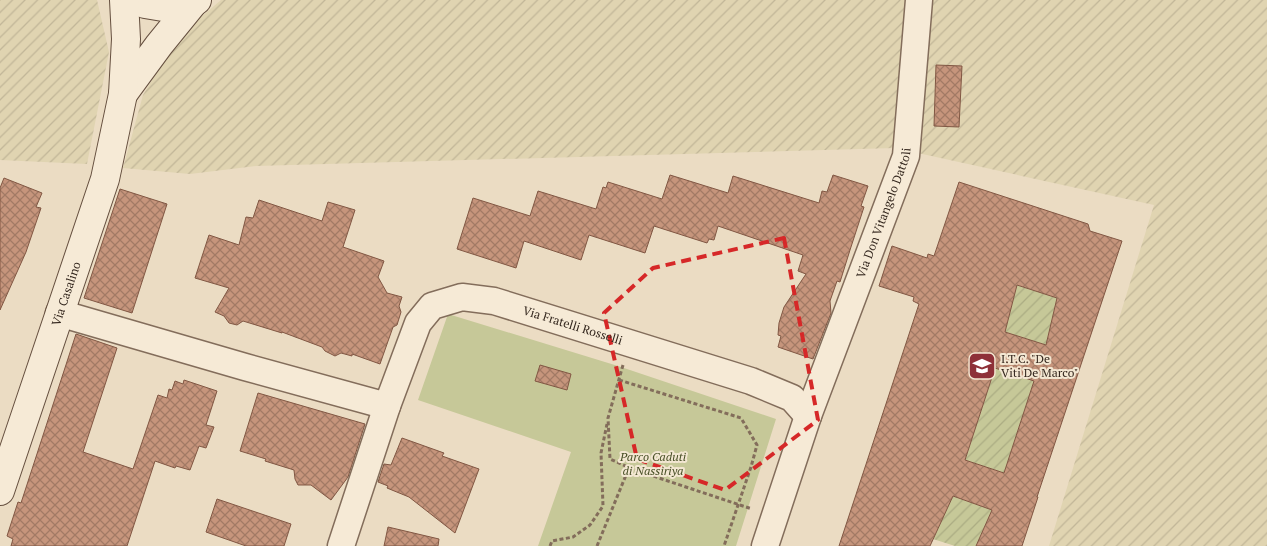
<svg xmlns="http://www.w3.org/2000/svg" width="1267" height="546" viewBox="0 0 1267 546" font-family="'PT Serif',serif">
<defs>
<pattern id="farmland-furrows" width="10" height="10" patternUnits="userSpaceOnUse" patternTransform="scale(1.25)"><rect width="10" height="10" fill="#e0d4b1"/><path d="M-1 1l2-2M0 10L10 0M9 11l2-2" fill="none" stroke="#c1b698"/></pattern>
<pattern id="garden-furrows" width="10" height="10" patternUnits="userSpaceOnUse" patternTransform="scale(1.25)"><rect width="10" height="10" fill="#c6c898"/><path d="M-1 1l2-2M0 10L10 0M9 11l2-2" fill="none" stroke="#abac83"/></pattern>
<pattern id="building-cross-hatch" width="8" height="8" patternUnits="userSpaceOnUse" patternTransform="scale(1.25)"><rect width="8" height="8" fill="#c6957c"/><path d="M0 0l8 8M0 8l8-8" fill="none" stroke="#a27a65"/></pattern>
</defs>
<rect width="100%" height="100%" fill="#ebdcc3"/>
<g fill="url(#farmland-furrows)">
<path d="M0 0H97L109 52 87 164 0 160Z"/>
<path d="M221 0H1267V546H1049L1154 205 895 148 256 166 190 174 123 168 143 95 167 55 194 23Z"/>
</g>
<path fill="#c6c898" d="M448 314 618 366 776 419 736 546H538L571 452 418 400Z"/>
<g fill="url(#garden-furrows)">
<path d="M1017 285 1057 298 1046 345 1005 332Z"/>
<path d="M995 368 1034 381 1004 473 965 460Z"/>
<path d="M953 496 992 510 976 546H955L933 539Z"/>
</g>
<g fill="url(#building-cross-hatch)" stroke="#815743" fill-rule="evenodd">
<path d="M936 65 962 66 959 127 934 126Z"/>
<path d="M670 175 728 193 733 176 819 203 822 191 827 192 833 175 868 186 861 206 864 207 850 250 840 282 837 281 830 301 831 313 813 359 778 347 781 336 778 335 779 323 784 307 806 274 798 271 803 255 718 226 714 240 709 239 707 243 654 226 645 253 589 235 581 260 524 241 516 268 457 249 473 198 530 216 538 191 596 209 603 187 606 188 608 182 662 199Z"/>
<path d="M4 178 42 193 36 207 41 208 26 252 0 310V188Z"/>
<path d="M959 182 1088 224 1090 231 1122 241 1037 497H1038L1022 546H976L992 510 953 496 930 546H839L919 304 913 301 914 297 879 286 892 246 927 258 928 254 934 256ZM1017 285 1057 298 1046 345 1005 332ZM995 368 1034 381 1004 473 965 460Z"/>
<path d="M120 189 167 204 132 313 84 298Z"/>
<path d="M259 200 322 221 328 202 355 210 343 247 384 261 378 277 387 293 402 297 399 306 401 312 397 325 393 327 380 364 352 354V356L341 353 335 356 325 351 322 347 282 332V333L243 321 237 325 229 323 224 316 215 312 229 288 195 278 209 235 239 245 246 217 253 218Z"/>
<path d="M76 334 117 348 83 452 133 469 158 395 167 398 169 389 172 390 175 381 183 384 184 380 217 391 206 425 214 427 206 448 199 446 190 470 176 466 175 468 155 461 127 546H11L13 539 7 536 18 502 21 503Z"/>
<path d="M540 365 571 374 567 390 535 381Z"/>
<path d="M258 393 365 424 348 477 331 500 311 485H298L295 479 294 470 265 461 266 459 240 451Z"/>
<path d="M402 438 444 453 442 456 479 469 455 533 409 497 387 488 388 486 378 482 384 464 391 465Z"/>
<path d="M217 499 291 524 284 546H246L206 532Z"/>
<path d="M388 527 439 539 438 546H384Z"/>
</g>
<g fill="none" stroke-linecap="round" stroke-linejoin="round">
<g stroke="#836d5b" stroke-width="29">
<g id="street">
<path d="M59 313 245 367 387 406"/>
<path id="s1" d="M341 546 387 406 418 323 432 306 462 297 494 301 751 381 792 398 808 416"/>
<path id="s2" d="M765 546 808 416 906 156 919 0"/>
</g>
</g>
<g stroke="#654f3f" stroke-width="30">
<g id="secondary">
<path d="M138 0 145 4 169 8 194 2 197 0"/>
<path d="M123 94 159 45 194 2"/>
<path id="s3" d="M0 491 105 179 123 94 126 39 124 0"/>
</g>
</g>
<g stroke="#836d5b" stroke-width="3" stroke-dasharray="4 2.5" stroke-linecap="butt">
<path d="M623 365 608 418 610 459 632 469 752 509"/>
<path d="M619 380 741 418 757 445 751 467 724 546"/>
<path d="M550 546 552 541 573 537 590 525 603 506 601 453 607 424"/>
<path d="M597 546 626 475 632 469"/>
</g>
<use href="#street" stroke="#f6ead6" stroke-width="26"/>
<use href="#secondary" stroke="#f6ead6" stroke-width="28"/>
</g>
<path fill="none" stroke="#d62828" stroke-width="4" stroke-dasharray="10 6" stroke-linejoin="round" d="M784 238 818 420 725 490 637 459 604 313 653 268Z"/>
<defs>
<g id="university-square" transform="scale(1.4375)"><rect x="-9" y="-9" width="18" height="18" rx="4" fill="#8e3038" stroke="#f3e7d2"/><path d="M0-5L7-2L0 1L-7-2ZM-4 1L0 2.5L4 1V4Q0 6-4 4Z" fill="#fff"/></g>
</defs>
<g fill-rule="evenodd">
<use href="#university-square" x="982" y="366"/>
</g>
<g text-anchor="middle" stroke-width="4" stroke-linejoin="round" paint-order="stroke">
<g font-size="12" fill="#34271e" stroke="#f3e7d2">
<text dy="4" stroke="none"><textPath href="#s2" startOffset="354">Via Don Vitangelo Dattoli</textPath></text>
<text dy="4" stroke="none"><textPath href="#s3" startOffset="208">Via Casalino</textPath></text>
<text dy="4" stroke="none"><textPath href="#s1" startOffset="404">Via Fratelli Rosselli</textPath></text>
</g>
<g font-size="12" fill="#34271e" stroke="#f3e7d2" text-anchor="start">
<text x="1001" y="363">I.T.C. "De<tspan x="1001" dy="14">Viti De Marco"</tspan></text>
</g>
<g font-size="12" font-style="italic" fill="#484f26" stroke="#f3e7d2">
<text x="653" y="461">Parco Caduti<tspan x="653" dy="14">di Nassiriya</tspan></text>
</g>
</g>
</svg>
